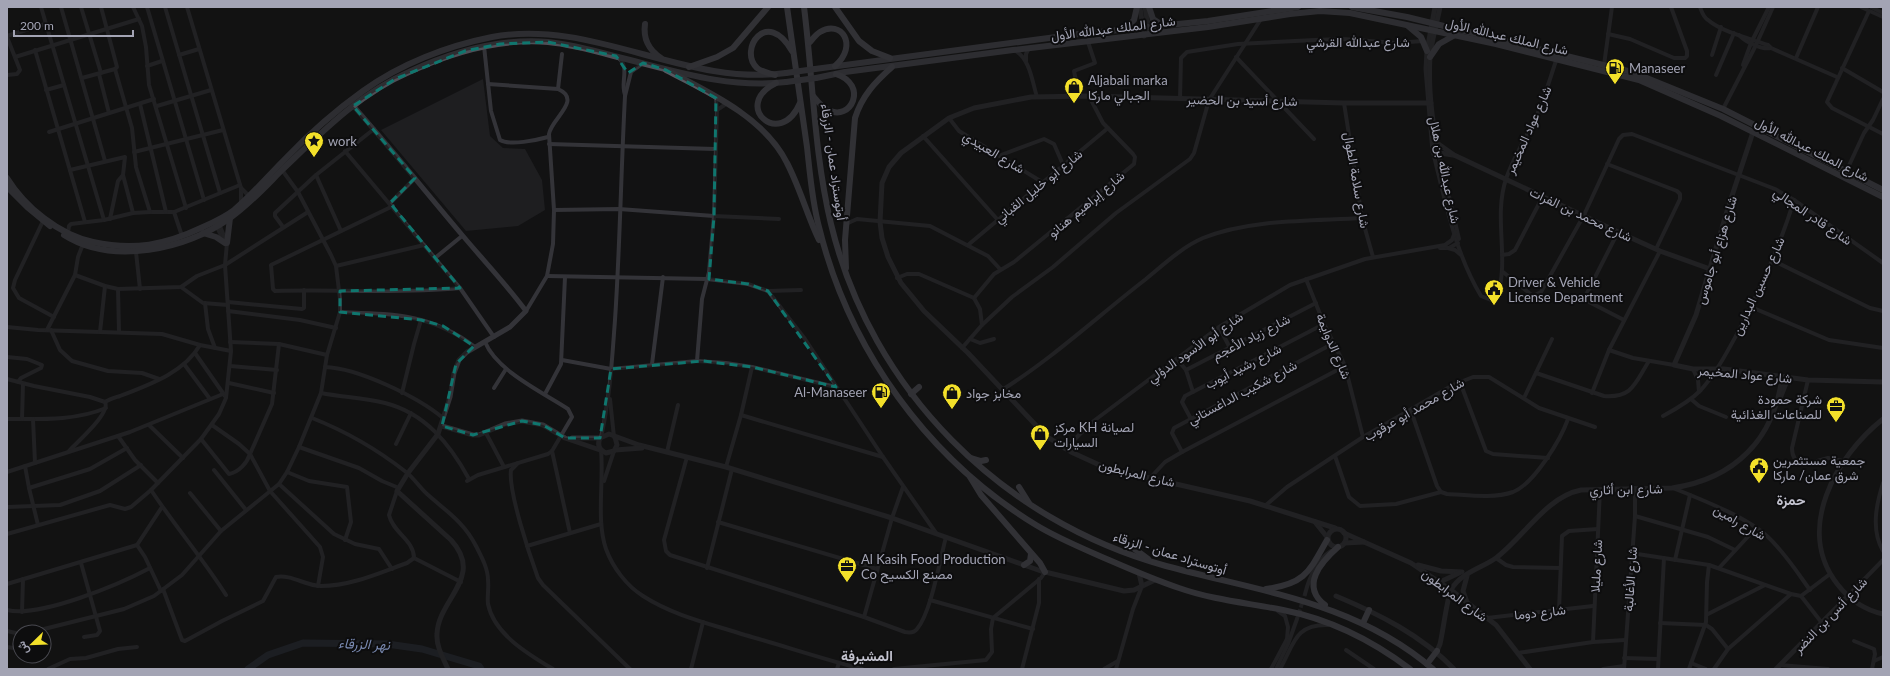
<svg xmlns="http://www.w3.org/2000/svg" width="1890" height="676" viewBox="0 0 1890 676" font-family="Lato,Vazirmatn,sans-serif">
<rect width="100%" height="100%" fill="#121213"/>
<path fill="#1e1e20" d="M483 79 490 136 503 148 525 149 542 180 545 210 518 226 466 231 381 130Z"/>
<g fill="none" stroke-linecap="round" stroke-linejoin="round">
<path stroke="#282d37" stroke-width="7" d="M248 669 268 655 303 643 387 644 422 649 479 666 481 669"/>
<path stroke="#2f2f33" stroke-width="4" stroke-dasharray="4 2" stroke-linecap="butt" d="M1297 619 1305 594"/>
<g stroke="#333338" stroke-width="4">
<path d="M41 7 104 220 71 224 69 226 68 233"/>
<path d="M61 7 105 161"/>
<path d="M81 7 101 73"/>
<path d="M133 7 142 26 146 47 149 85 186 208"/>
<path d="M147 7 204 200"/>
<path d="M165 7 220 193"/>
<path d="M187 7 241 188V203"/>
<path d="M1700 7C1702 12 1703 17 1708 20 1722 32 1751 39 1768 45L1771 48 1837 77"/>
<path d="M1861 7 1883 17"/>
<path d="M1871 7 1883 13"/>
<path d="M1869 11 1827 102 1832 108 1883 134"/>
<path d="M1608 34 1630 39 1674 58H1685L1687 56V51L1671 7"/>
<path d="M1739 35C1745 42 1762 50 1771 48"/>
<path d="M7 36 45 24"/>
<path d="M7 37 20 70 17 74 7 75"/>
<path d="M484 46 491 111 500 140C510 146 537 140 548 137"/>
<path d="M35 50 85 222"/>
<path d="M1014 50C1030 58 1032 81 1037 97"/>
<path d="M179 55 199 49"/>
<path d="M1712 55 1721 27"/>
<path d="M15 57 139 19"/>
<path d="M1236 57 1314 139"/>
<path d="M619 58C630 69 620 82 625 95"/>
<path d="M1796 58 1818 7"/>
<path d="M1026 61V54L1029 48"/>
<path d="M1604 65 1612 7"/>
<path d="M1743 65 1751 43 1769 7"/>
<path d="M147 66 162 61"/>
<path d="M1842 68 1883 92"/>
<path d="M115 69 132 128 136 167 150 212H174"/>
<path d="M99 74 109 113"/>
<path d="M1716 75 1734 33"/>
<path d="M82 78 115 69 117 67 101 7"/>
<path d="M488 84 558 89C583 100 551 119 549 134L554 210 553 244 547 276 526 311"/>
<path d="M558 89 562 54"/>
<path d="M46 90 64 85"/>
<path d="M1079 96 1074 71 1095 63 1088 42"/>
<path d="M1180 99 1181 58 1187 52 1238 44 1315 40 1343 39 1396 43 1423 41"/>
<path d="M1344 103 1362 218 1373 257"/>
<path d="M140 104 166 212"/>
<path d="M157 106 211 90"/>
<path d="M1723 109 1756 45 1773 7"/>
<path d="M717 110 726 104"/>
<path d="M949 118 959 131 1042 182"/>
<path d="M49 132 154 99"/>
<path d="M923 136 997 219"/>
<path d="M549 144 715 149"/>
<path d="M345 151 460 288 494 337"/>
<path d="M134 152 223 130"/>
<path d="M1433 152C1445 200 1455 253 1481 296L1491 300 1497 297C1510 259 1493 218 1506 179 1514 155 1529 134 1539 110 1546 93 1551 75 1557 58"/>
<path d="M1439 154 1459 239"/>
<path d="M1001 155 1044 139 1054 144 1064 167"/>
<path d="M1607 164 1677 191 1680 194V199L1656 249"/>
<path d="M70 170 125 157 123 175 133 213"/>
<path d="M1846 172 1864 133 1873 120 1883 99"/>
<path d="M316 175 341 231"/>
<path d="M241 188 249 196"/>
<path d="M390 203 415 178"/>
<path d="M393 206 271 265 273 289 275 291C337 289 399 294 460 288"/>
<path d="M554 210 619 209 714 216 779 219"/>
<path d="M110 219 118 181 123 175"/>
<path d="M104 220 133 213 150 212"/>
<path d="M43 221 15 280 13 288 19 298 54 317"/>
<path d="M846 224 857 219 930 226 988 256 1000 269"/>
<path d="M216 225 224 242"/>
<path d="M283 227 275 216V213L316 175 374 129"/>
<path d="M1618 232 1587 293 1589 302 1624 320"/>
<path d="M182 236 174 212 240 185"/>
<path d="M968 245 1108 128"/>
<path d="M1440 248H1449L1458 243"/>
<path d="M1448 248 1455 250 1461 255"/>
<path d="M136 252 140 289"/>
<path d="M1502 255 1509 254 1515 250 1543 196"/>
<path d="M435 258 462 236"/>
<path d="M1772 260 1870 308 1883 311"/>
<path d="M336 266 424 245"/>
<path d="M1503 272 1533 296 1541 292 1584 215 1619 139 1623 135 1632 134 1775 189 1794 200 1883 263"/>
<path d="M75 275 105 286 118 289 181 287 197 276 225 265 308 212"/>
<path d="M547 276 707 279 748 284 768 291 805 339 883 457 936 533"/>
<path d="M897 278 907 274H919L974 298 980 309 982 325"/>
<path d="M1306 279 1324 324 1345 366 1363 437"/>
<path d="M181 287 203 303 228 305"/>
<path d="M118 289 119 332"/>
<path d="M768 291 801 290"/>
<path d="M974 298 994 274 1014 262 1134 164 1135 157 1133 154 1103 123 1089 96"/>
<path d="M228 302 302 309 304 308V290"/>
<path d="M205 303 208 329 215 348"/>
<path d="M1751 307 1829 340 1883 348"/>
<path d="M228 311 300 320 336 328"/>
<path d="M340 312C392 314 431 313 475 347"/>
<path d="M7 327 38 330 162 334 200 345 231 351"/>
<path d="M1219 327 1230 348"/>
<path d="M47 330 75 275 78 257 83 244"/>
<path d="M51 330 60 350 72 361 108 371 142 373 159 379"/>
<path d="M100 332 105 286"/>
<path d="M970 339 980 343 994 339"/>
<path d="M230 342 279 344 327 355"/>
<path d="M279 344 272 404 250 454 270 491 320 547 323 557 318 586"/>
<path d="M962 348 982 325 1012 297 1053 267 1116 213 1190 159 1194 153 1209 100 1261 19"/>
<path d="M1609 350 1633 358 1674 365"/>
<path d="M195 353 225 396"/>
<path d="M7 357 27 359 42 365 41 368 21 378 18 382"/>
<path d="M1177 359 1186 370 1193 392"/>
<path d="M562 360 611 369 697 361 726 363 752 367 836 387"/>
<path d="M697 361 702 299 709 272 714 216 717 110 716 98"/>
<path d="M184 364 210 399"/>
<path d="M652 364 663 277"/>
<path d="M230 366 277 370"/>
<path d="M325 367C358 368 418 397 443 418"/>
<path d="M1693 369 1698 380 1699 392"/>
<path d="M1186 370 1316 303"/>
<path d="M1536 373 1604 396C1633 398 1635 383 1649 361"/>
<path d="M7 379 34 386 90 397 105 402C110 399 114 398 120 396 148 385 184 373 200 345"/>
<path d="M1808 380 1792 448C1792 456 1795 462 1803 465L1828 458 1843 461"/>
<path d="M1460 382 1486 451 1493 454 1548 458"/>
<path d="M229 383 274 393"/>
<path d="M494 388 506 369"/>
<path d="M1002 390C1053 358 1098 316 1146 279 1163 265 1182 247 1203 238 1249 219 1312 221 1362 218"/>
<path d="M321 393C342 397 364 398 385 403 425 413 450 444 469 479"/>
<path d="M402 393 414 344 421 320"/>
<path d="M1592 393 1609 350 1660 251"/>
<path d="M545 394 561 364 565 277"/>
<path d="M1524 398 1552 339"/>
<path d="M610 399 614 437"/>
<path d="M1691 399 1699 406 1726 417"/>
<path d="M1411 411 1437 486 1441 492 1447 494C1468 495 1493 499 1513 492 1534 484 1561 439 1568 419"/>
<path d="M741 415 883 457"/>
<path d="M1663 416C1676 409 1690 401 1701 390 1716 373 1726 354 1737 334 1759 292 1780 247 1794 200"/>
<path d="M312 418C345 431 378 450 406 472 414 478 419 487 427 494 446 511 464 522 476 546 481 556 488 568 488 580 489 588 487 597 488 604 494 634 528 654 553 669"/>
<path d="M7 419C39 419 75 421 106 408"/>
<path d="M22 419 23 384"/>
<path d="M33 419 35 463"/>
<path d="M1191 419 1182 402 1185 396 1324 324"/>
<path d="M149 425 183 458"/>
<path d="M486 433 504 467"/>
<path d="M118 436 135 460 158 483"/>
<path d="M601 437C610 399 612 359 615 320 620 246 621 171 625 96L631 72 642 64"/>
<path d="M201 439 229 474C239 472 247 463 250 454L239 444 212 425"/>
<path d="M396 444 411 413"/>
<path d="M299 447 359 468 382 481 399 488"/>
<path d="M1065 449 1091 423 1219 327 1290 285 1365 259 1445 245 1452 240 1455 232"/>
<path d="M601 450C604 482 596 520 606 549 613 568 627 586 643 596 674 616 711 624 745 635 784 646 823 659 862 669"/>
<path d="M69 451C77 442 111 413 105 402"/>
<path d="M552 451 570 533"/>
<path d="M667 452 678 405"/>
<path d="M1182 452 1172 433 1174 428 1334 343"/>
<path d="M1335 456 1349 497 1360 506 1396 504 1441 492"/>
<path d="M687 457 664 540 666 551 670 555 864 617 905 632C910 633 914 633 917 629 931 613 940 559 946 537"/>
<path d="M518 463 511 470C508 491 530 556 538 578L543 585 630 669"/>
<path d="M25 466 29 488"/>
<path d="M726 467 741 415 752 367"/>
<path d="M214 470 246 510"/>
<path d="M7 472 130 432 223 394"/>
<path d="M287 472 309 481 347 487 351 522 345 540"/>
<path d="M1151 477 1165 462 1182 452 1345 366"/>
<path d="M467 481 478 475 548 454 552 451 572 417 568 409C542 392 497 371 485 342"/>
<path d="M604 481 614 451"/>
<path d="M1883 483C1876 505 1871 530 1883 551"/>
<path d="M279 484 334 534 355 544 379 549 392 569"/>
<path d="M1673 488C1700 499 1747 517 1768 537 1785 553 1797 572 1810 590"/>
<path d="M151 490C175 526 203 559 226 595"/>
<path d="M190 493 221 531"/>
<path d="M1266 505 1287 487 1363 437 1453 385 1473 377H1489L1539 408 1595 427"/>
<path d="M7 507 60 505 100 491 141 465"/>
<path d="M1635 516 1708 537 1735 550"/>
<path d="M718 522 877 569"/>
<path d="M38 525 29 488 90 469 127 448"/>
<path d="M7 534 110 505 125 509 131 507 151 490 201 439 219 414 226 398 231 351 225 265 227 243 219 224"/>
<path d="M137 545 145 557 161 591"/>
<path d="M527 546 601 524"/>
<path d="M1631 553 1709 565 1791 594 1801 596 1822 623"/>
<path d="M414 558 461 582"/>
<path d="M1496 558 1506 565 1513 567 1560 568"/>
<path d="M1675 560 1690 495"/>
<path d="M81 563 100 631 97 635 84 637"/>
<path d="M707 568 732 469"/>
<path d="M1719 568 1755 529"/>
<path d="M7 584 137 545 162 507"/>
<path d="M163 589 182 640 185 641 222 621 263 601 276 577C291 574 306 586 321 586 351 586 379 573 407 563L414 558C414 540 393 533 389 515L397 491"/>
<path d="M1305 594C1309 578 1316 561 1331 551"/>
<path d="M1801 596 1830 574"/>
<path d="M1848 596 1883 560"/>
<path d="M930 600 1033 629"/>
<path d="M7 610C40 618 120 584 150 568"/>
<path d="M1559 610 1562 536 1569 531 1598 529"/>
<path d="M22 612 23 579"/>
<path d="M1708 614 1765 585"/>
<path d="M864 617 892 518 903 487"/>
<path d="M1487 618 1593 606"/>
<path d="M1660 623 1706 625 1712 629 1728 649"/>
<path d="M7 631 20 634"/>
<path d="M32 632 124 609 154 596 182 575 221 531 279 484 287 472 299 447 321 393 327 355 340 312V299L336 266 331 255 298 192 282 170"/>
<path d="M1854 641 1874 649 1875 654 1872 669"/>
<path d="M1593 642 1600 489"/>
<path d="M7 647 20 649"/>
<path d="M1346 650 1374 669"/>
<path d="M1518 653 1593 642 1625 640"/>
<path d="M1624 658 1658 659"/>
<path d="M1874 661 1883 657"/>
<path d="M1691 663 1706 669"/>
<path d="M1780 665 1828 669"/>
<path d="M48 669 70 659 86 658 118 649 137 647"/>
<path d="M691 669 703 622"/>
<path d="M837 669 839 663"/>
<path d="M894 669 986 660 992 652 991 629 993 618 1041 578 1045 572"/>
<path d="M1022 669 1039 603V579"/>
<path d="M1104 669 1118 661"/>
<path d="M1116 669 1133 609 1142 586"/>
<path d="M1271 669 1287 639 1288 627 1285 616 1278 611"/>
<path d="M1276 669 1288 644 1297 619"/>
<path d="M1280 669C1294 645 1294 624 1328 625"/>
<path d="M1603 669 1624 666"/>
<path d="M1624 669 1635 516V488"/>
<path d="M1658 669 1664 558"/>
<path d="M1689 669 1706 622 1707 582 1709 565"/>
<path d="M1714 669 1728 649 1791 594"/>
</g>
<g stroke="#333338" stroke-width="5">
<path d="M1140 7 1144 36"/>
<path d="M1145 7 1149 30"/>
<path d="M1435 7 1427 51 1426 69 1433 152 1453 155"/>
<path d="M349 101C388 145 425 191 463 236 484 261 506 284 526 311L510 327 467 352 459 360 454 373 450 397 438 434 408 473 397 491 451 540C485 577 438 599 437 634 436 646 443 658 448 669"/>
<path d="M1753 132 1728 208 1696 315 1674 365 1693 369H1724L1808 380 1883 382"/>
<path d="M1437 143 1454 155 1618 232 1660 251 1710 269"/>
<path d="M1439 154C1432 122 1428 88 1430 56 1432 39 1437 23 1440 7"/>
<path d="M1779 401 1788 378"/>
<path d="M1883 419C1836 456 1794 530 1838 585 1849 599 1865 610 1883 614"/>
<path d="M442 426 473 435H479L505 424 522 421 543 425 565 438 600 450"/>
<path d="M615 437 617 445 614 451 606 453C599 450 597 445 600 438L609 434 639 445 726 467 892 518 1041 571 1124 591 1134 590 1155 580"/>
<path d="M572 438H600"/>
<path d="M615 450 642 448"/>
<path d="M1315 522 1327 537"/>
<path d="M1335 528 1250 501 1106 468 1071 452 1046 436 968 353 924 311 901 283 888 257 882 238 880 222 882 183 889 167 901 153 949 118 974 108 1031 97 1089 96 1344 103H1431"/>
<circle cx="1337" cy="538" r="9"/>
<path d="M1344 533 1411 563 1451 590 1496 625 1530 669"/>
<path d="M1345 543 1364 542"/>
<path d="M1418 565 1441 571 1462 572"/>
<path d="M1139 573 1142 586"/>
<path d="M1440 582 1459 573"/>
<path d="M1336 596C1379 614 1421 635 1454 669"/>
<path d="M1467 602 1463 591 1467 576"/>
<path d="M1437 651 1440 644C1443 632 1447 598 1451 590 1460 573 1482 568 1496 558 1524 537 1546 497 1581 490L1672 488C1735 479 1774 439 1782 377"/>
<path d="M1776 669 1848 596"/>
</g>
<g stroke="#4f4f57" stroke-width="6">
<path d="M1149 7 1153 19 1162 25"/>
<path d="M1352 7 1407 17 1632 72 1723 109 1883 190"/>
<path d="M645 24C643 38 649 50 661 58"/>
<path d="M1408 26 1421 37 1427 51"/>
<path d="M1124 30 1134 20 1137 7"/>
<path d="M1430 57 1439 44 1455 35"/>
<path d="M815 69 1079 34 1208 21 1298 7"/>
<path d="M816 78 845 72 1013 50 1208 27 1290 14 1320 11 1350 13 1496 44 1639 80 1721 116 1883 197"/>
<path d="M7 178C25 207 59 235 93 242 134 251 165 245 203 227 214 222 225 217 234 210 252 195 267 177 284 160 308 135 335 111 363 91 400 64 447 46 492 37 593 18 685 87 786 73"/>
<path d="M7 187 27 207 50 226"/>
<path d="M203 233 216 237 225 243"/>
<path d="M64 235C113 266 186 249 230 218 250 204 266 186 283 169 321 133 360 93 409 72 452 52 500 38 548 42 570 44 592 50 614 56 672 70 726 89 786 82"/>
<path d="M227 243 230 218"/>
</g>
<g stroke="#575760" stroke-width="6">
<path d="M787 7C794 54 800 100 807 147 810 174 812 201 819 227 849 350 928 459 1036 525 1059 539 1084 549 1109 560 1132 570 1155 580 1179 588 1213 600 1248 603 1283 610 1329 619 1373 641 1410 669"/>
<path d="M804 7C813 78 814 154 831 224 871 390 1002 521 1166 566 1262 592 1355 602 1433 669"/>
<path d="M835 7 859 41 872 51 890 58"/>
<path d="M809 43C812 40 815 35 820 32 841 19 859 45 835 66"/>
<path d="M689 67 717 57 733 48 768 7"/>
<path d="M666 70C709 92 765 118 787 163 800 188 807 215 819 240"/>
<path d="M775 75C769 73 762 72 757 68 738 50 767 7 792 51"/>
<path d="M776 83C731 105 780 150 800 103"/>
<path d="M814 97C818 102 822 107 828 110 851 122 869 85 836 74"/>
<path d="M846 268 845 240 855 118C862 96 875 82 892 67"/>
<path d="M911 394 919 387"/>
<path d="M971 458 981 461 986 460"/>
<path d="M970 477 981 495 1040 563 1045 572"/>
<path d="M1019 487 1029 503"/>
<path d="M1132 547 1148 559"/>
<path d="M1024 565 1030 561 1031 554"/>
<path d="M1266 589C1305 584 1309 572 1327 540"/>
<path d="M1325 605C1300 586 1321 562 1338 547"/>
<path d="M1363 623 1369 610"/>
<path d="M1427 664 1437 651"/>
</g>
<g stroke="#4f4f57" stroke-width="6">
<path d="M786 73 815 69"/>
<path d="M786 82 816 78"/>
</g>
</g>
<path d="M0 0H1890V676H0ZM548 42 616 56 628 73 643 63 666 70 716 98 714 216 709 279 748 284 768 291 836 387 752 367 703 361 611 369 600 438H565L543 425 522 421 473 435 442 426 456 364 474 346 443 326 421 320 340 312V291L460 288 390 203 415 178 353 106 395 79 465 51 500 44Z" fill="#121213" fill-opacity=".55" fill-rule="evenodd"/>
<path fill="none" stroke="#0f766e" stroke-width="3" stroke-dasharray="8 5" stroke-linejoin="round" d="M548 42 616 56 628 73 643 63 666 70 716 98 714 216 709 279 748 284 768 291 836 387 752 367 703 361 611 369 600 438H565L543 425 522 421 473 435 442 426 456 364 474 346 443 326 421 320 340 312V291L460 288 390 203 415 178 353 106 395 79 465 51 500 44Z"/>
<defs>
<g id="fuel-pin" transform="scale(1)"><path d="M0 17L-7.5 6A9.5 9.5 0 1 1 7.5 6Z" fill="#f3e02a" stroke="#0d0d0e"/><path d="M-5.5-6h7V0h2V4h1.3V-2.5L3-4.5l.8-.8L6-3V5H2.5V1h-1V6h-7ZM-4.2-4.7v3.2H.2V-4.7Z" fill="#111"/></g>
<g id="shop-pin" transform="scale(1)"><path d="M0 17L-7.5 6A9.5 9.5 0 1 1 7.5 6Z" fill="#f3e02a" stroke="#0d0d0e"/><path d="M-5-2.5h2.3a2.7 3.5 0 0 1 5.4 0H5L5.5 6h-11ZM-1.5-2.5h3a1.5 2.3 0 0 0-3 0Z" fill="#111"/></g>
<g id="sight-pin" transform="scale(1)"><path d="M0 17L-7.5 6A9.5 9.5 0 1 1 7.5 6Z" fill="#f3e02a" stroke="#0d0d0e"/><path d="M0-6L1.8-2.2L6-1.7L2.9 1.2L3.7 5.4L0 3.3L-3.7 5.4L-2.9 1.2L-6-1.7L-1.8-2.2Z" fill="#111"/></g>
<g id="civic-pin" transform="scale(1)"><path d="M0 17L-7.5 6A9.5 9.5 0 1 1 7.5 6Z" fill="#f3e02a" stroke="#0d0d0e"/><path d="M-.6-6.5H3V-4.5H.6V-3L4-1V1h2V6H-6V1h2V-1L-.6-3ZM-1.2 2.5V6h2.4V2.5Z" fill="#111"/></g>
<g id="office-pin" transform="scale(1)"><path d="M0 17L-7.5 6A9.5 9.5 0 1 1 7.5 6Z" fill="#f3e02a" stroke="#0d0d0e"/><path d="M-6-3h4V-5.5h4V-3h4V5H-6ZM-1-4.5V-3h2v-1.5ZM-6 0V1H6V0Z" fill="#111"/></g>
</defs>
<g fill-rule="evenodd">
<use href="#fuel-pin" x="1615" y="68"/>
<use href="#shop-pin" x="1074" y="87"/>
<use href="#sight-pin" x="314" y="141"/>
<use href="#civic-pin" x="1494" y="289"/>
<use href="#fuel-pin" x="881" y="392"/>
<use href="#shop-pin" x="952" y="393"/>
<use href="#office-pin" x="1836" y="406"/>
<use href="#shop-pin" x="1040" y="434"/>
<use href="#civic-pin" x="1759" y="467"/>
<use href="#office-pin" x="847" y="566"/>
</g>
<g text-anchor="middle" stroke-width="4" stroke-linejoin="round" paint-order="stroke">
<g font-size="13" fill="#a3a4b4" stroke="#0d0d0e">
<text transform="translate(1113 28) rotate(-7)" y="5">شارع الملك عبدالله الأول</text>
<text transform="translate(1507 36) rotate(13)" y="5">شارع الملك عبدالله الأول</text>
<text x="1358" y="47">شارع عبدالله القرشي</text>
<text transform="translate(1242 100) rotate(1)" y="5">شارع أسيد بن الحضير</text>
<text transform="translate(1528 130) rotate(-66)" y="5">شارع عواد المخيمر</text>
<text transform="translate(1812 149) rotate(27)" y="5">شارع الملك عبدالله الأول</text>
<text transform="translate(994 152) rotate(31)" y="5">شارع العبيدي</text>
<text transform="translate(834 162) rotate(82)" y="5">أوتوستراد عمان - الزرقاء</text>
<text transform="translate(1445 170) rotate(78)" y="5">شارع عبدالله بن هلال</text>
<text transform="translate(1357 180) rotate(80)" y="5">شارع سلامة الطوال</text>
<text transform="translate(1038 186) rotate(-39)" y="5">شارع أبو خليل القباني</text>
<text transform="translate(1086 204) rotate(-40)" y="5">شارع إبراهيم هنانو</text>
<text transform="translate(1581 214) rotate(25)" y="5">شارع محمد بن الفرات</text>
<text transform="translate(1813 216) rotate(34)" y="5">شارع قادر المجالي</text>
<text transform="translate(1716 250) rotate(-73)" y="5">شارع هزاع أبو جاموس</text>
<text transform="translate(1758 286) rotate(-65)" y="5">شارع حسين البدارين</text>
<text transform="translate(1251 337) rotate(-27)" y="5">شارع زياد الأعجم</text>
<text transform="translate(1334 346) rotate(67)" y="5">شارع الدوايمة</text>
<text transform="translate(1195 347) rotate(-35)" y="5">شارع أبو الأسود الدؤلي</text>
<text transform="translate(1243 366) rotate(-27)" y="5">شارع رشيد أيوب</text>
<text transform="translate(1745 374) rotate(5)" y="5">شارع عواد المخيمر</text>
<text transform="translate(1242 392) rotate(-28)" y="5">شارع شكيب الداغستاني</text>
<text transform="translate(1414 409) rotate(-30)" y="5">شارع محمد أبو عرقوب</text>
<text transform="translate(1137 473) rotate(14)" y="5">شارع المرابطون</text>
<text transform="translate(1626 489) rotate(-1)" y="5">شارع ابن أثاري</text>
<text transform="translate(1740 522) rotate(30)" y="5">شارع رامين</text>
<text transform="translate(1170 553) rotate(17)" y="5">أوتوستراد عمان - الزرقاء</text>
<text transform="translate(1596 566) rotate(-87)" y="5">شارع مليلا</text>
<text transform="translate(1630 579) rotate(-86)" y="5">شارع الأغالبة</text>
<text transform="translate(1455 595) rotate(37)" y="5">شارع المرابطون</text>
<text transform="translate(1540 612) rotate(-6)" y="5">شارع دوما</text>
<text transform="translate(1830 615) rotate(-46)" y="5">شارع أنس بن النضر</text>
</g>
<g font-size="13" fill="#a3a4b4" stroke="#0d0d0e" text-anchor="start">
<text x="1629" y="73">Manaseer</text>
<text x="1088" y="85">Aljabali marka<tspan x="1088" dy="15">الجبالي ماركا</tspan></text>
<text x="328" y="146">work</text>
<text x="1508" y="287">Driver &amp; Vehicle<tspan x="1508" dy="15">License Department</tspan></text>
<text x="867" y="397" text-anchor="end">Al-Manaseer</text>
<text x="966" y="398">مخابز جواد</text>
<text x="1822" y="404" text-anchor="end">شركة حمودة<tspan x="1822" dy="15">للصناعات الغذائية</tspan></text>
<text x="1054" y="432">مركز KH لصيانة<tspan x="1054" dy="15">السيارات</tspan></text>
<text x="1773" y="465">جمعية مستثمرين<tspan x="1773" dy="15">شرق عمان/ ماركا</tspan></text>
<text x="861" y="564">Al Kasih Food Production<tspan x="861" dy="15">Co مصنع الكسيح</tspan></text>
</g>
<g font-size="14" font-weight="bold" fill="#c4c4d0" stroke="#0d0d0e">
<text x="1791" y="505">حمزة</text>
<text x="867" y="661">المشيرفة</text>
</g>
<g font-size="14" font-style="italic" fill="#7989b0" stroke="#0d0d0e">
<text transform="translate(364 644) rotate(2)" y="5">نهر الزرقاء</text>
</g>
</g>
<rect width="1890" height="676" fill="none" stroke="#a3a4b4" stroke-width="16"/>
<g transform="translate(32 644) rotate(247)"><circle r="19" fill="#0d0d0e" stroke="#494950"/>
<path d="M0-3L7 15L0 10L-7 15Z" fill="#f3e02a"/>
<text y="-6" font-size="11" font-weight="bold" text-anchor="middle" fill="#a3a4b4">ش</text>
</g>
<path d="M14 30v6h119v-6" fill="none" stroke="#a3a4b4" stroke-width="2"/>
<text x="20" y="30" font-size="12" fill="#a3a4b4" stroke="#0d0d0e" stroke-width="3" paint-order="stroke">200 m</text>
</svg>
